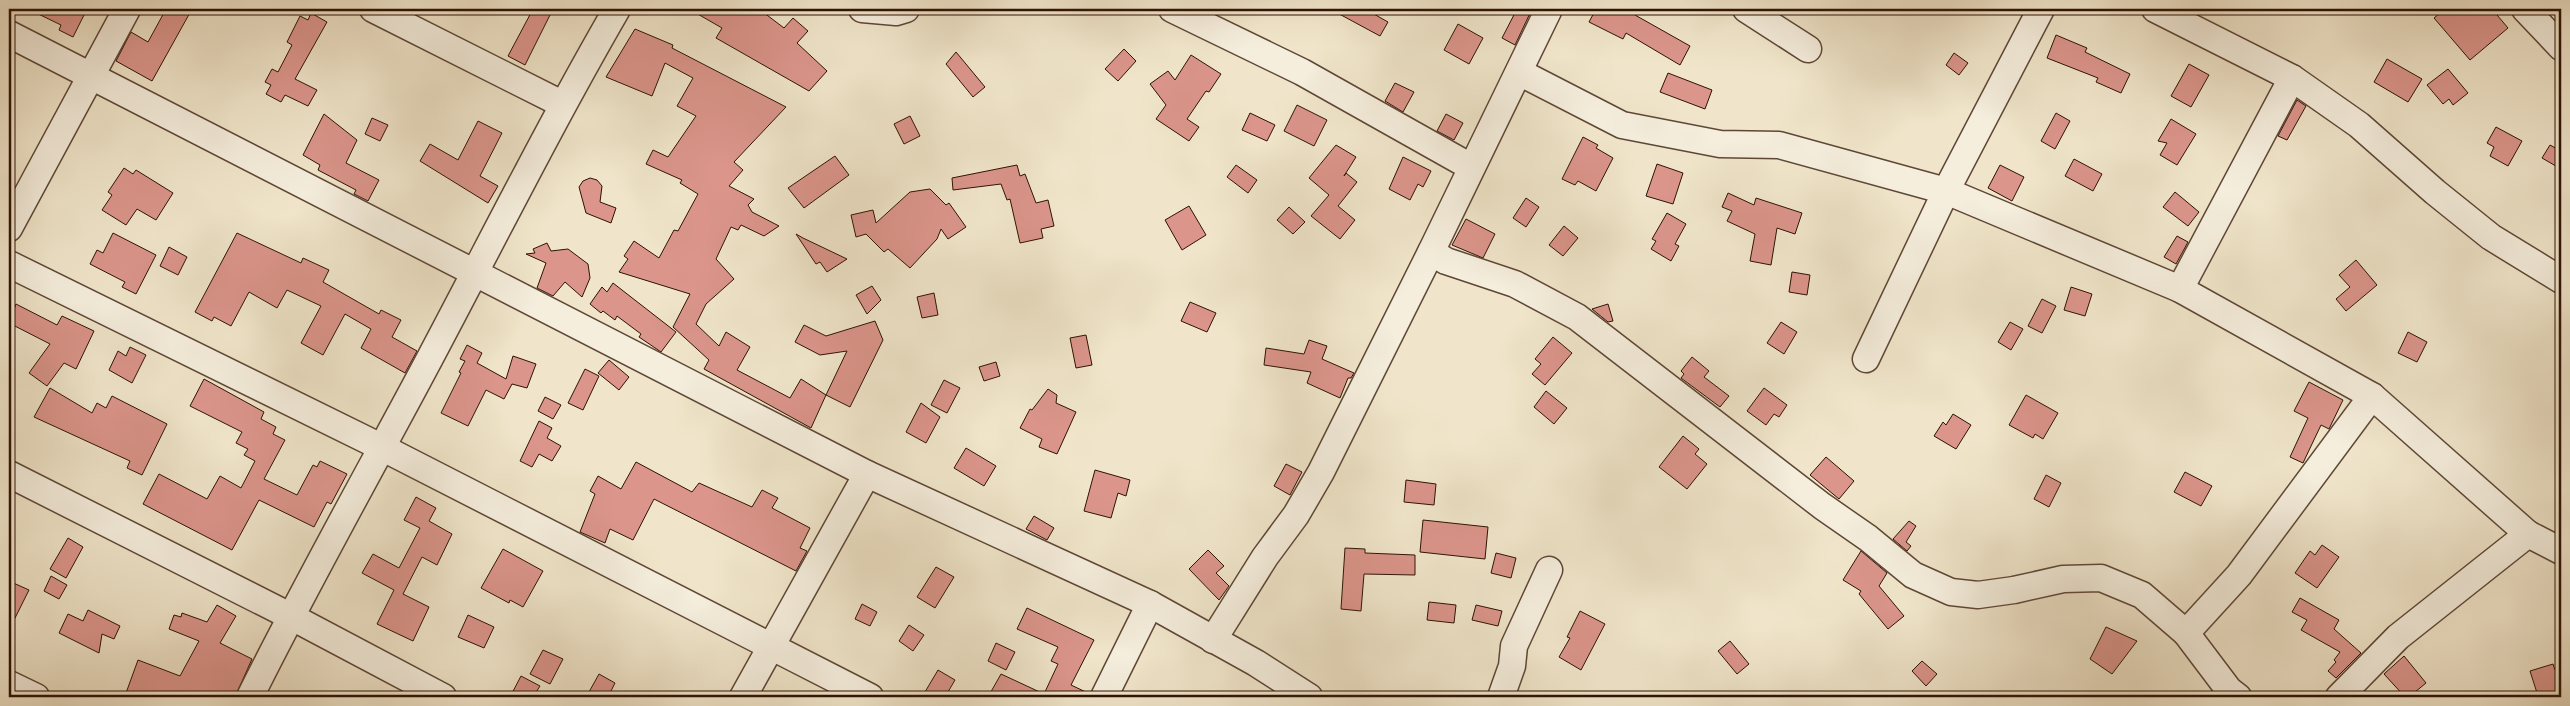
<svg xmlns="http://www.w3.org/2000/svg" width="2570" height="706" viewBox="0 0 2570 706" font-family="'IM FELL Double Pica',serif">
<rect width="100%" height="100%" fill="#f0e5ca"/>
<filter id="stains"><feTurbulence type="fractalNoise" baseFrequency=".004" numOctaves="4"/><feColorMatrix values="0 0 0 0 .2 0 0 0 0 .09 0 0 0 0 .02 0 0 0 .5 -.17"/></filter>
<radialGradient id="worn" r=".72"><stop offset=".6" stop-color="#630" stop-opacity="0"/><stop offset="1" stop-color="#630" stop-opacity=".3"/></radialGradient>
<g fill="#db958b" stroke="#2e1205">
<path d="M28 9H87L73 37 59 30 61 25Z"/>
<path d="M166 9H192L152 81 116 61 131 32 148 42Z"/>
<path d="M533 9H553L525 65 508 56Z"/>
<path d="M689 9H759L784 28 793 18 808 31 797 43 827 71 809 91 716 38 722 28Z"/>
<path d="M1330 9H1365L1388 22 1380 36Z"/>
<path d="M1517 9H1532L1515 45 1502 38Z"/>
<path d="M1596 9H1639L1635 15 1690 46 1680 65 1626 33 1623 39 1589 22Z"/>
<path d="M2445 9H2492L2508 28 2470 60 2434 18Z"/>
<path d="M311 13 327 22 295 79 317 90 308 106 285 95 281 102 266 94 271 85 265 82 272 69 278 72 292 45 287 42 300 16 308 20Z"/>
<path d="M1458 24 1483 38 1469 64 1444 50Z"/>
<path d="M635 29 673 45 672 48 786 107 734 162 743 170 729 186 754 199 748 205 752 212 779 226 764 236 741 225 738 230 731 227 716 259 734 279 706 304 696 324 719 346 726 332 750 347 737 370 790 398 801 379 826 395 811 428 704 369 709 360 673 327 690 294 619 272 628 259 624 256 634 241 659 258 674 230 678 231 698 194 680 183 682 180 646 164 653 150 668 157 696 116 677 106 693 78 665 63 652 96 606 77Z"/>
<path d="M2056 35 2087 48 2085 52 2130 74 2121 93 2096 82 2098 78 2047 58Z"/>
<path d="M1124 49 1136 61 1118 81 1105 69Z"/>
<path d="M956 52 985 87 973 97 946 64Z"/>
<path d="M1954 53 1968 63 1959 75 1946 65Z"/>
<path d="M1191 55 1221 74 1209 92 1206 91 1187 119 1199 127 1189 141 1156 119 1166 105 1150 84 1168 71 1175 80Z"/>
<path d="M2387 59 2422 79 2408 102 2374 82Z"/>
<path d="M2189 64 2209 75 2191 107 2171 96Z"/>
<path d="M2448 69 2468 93 2453 105 2449 99 2443 104 2427 85Z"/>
<path d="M1668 73 1712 90 1705 109 1660 92Z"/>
<path d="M1395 83 1414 92 1403 112 1385 101Z"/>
<path d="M2297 100 2306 106 2287 140 2278 136Z"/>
<path d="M1297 105 1327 120 1314 146 1284 131Z"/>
<path d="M1250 113 1275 125 1267 141 1242 130Z"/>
<path d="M2056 113 2070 121 2055 149 2041 141Z"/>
<path d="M324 114 357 140 346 163 379 180 368 201 354 194 356 190 318 170 320 165 303 155Z"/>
<path d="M1446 114 1463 123 1454 140 1437 131Z"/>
<path d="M910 116 920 136 904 144 894 124Z"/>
<path d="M372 118 388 125 380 141 365 134Z"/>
<path d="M2171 119 2196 134 2177 165 2160 155 2167 143 2158 141Z"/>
<path d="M478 121 502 133 480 176 498 186 488 203 420 161 430 144 458 160Z"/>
<path d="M2496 127 2522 141 2508 166 2490 156 2494 147 2487 143Z"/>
<path d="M1583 137 1598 145 1596 148 1613 158 1596 191 1578 181 1575 185 1562 179Z"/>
<path d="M1336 145 1356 157 1344 176 1346 173 1357 182 1338 206 1355 220 1340 239 1311 216 1329 195 1309 178Z"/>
<path d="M2550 145 2561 151V169L2542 158Z"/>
<path d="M835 156 849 175 804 208 788 188Z"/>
<path d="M1403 157 1431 171 1423 187 1418 184 1410 200 1389 189Z"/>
<path d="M2074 159 2102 174 2093 191 2065 176Z"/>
<path d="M1657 164 1683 173 1673 204 1646 196Z"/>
<path d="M1017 165 1020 176 1025 174 1036 203 1048 200 1054 226 1041 229 1043 238 1020 243 1010 199 1007 200 1001 184 953 190 952 178Z"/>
<path d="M1236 165 1257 180 1248 193 1227 177Z"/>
<path d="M2000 165 2024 177 2012 201 1988 188Z"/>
<path d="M124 168 133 174 136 170 173 193 156 220 137 209 126 225 102 210 112 195 108 192Z"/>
<path d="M590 178 597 180 602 186 600 202 616 208 611 223 586 213 579 187 583 181Z"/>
<path d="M930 189 946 205 949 203 966 227 948 239 941 229 937 239 910 268 888 249 884 252 866 234 856 237 851 215 873 210 876 223 910 192Z"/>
<path d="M2175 192 2199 212 2188 226 2163 207Z"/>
<path d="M1728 193 1754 205 1756 198 1802 213 1795 234 1777 228 1771 265 1750 261 1755 234 1727 221 1732 211 1722 207Z"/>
<path d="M1526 198 1539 207 1526 227 1513 218Z"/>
<path d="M1189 206 1206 235 1182 250 1165 220Z"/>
<path d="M1289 207 1305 222 1293 234 1277 220Z"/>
<path d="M1667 213 1686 224 1675 244 1679 246 1671 261 1651 249 1656 241 1652 239Z"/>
<path d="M1466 219 1495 234 1483 258 1452 245Z"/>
<path d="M1564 226 1578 238 1563 256 1549 245Z"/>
<path d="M113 233 156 255 136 294 122 287 125 282 90 264 97 250 103 253Z"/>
<path d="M237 233 301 263 303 258 329 270 323 282 379 314 381 310 401 320 392 337 417 351 405 373 361 348 371 329 345 314 323 355 301 343 321 306 287 290 277 308 249 292 231 326 214 317 212 321 195 312Z"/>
<path d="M796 234 803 238 847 259 827 272 820 262 816 264Z"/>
<path d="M2177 236 2188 242 2176 264 2164 257Z"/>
<path d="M547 243 551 251 568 249 588 264 590 278 582 297 565 282 553 296 537 288 546 263 526 254 535 253 533 249Z"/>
<path d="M169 247 187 257 178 275 160 266Z"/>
<path d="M2356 260 2377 285 2346 311 2336 299 2350 287 2339 275Z"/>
<path d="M1792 272 1810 275 1807 295 1789 292Z"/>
<path d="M613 283 676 332 661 352 639 337 641 334 617 316 615 320 603 311 601 313 590 304 602 287 607 292Z"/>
<path d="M872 286 881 300 867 314 856 295Z"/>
<path d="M2071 287 2092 294 2085 316 2064 310Z"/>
<path d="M934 293 938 315 922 318 917 297Z"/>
<path d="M2042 299 2056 306 2042 333 2028 326Z"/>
<path d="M1190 302 1216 313 1207 332 1181 321Z"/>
<path d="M16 304 57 325 62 316 94 331 76 369 64 363 47 386 29 373 50 344 9 323Z"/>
<path d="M1608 304 1613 321 1608 322 1592 309Z"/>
<path d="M875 321 883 340 850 407 826 395 847 351 820 355 795 342 804 325 826 336Z"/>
<path d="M1781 322 1797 332 1784 354 1767 343Z"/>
<path d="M2010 322 2023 329 2011 350 1998 342Z"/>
<path d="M2408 332 2427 342 2417 362 2398 353Z"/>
<path d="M1086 335 1092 365 1076 368 1070 338Z"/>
<path d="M1553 337 1572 353 1545 385 1532 374 1541 364 1535 359Z"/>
<path d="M1309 340 1327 346 1322 359 1354 373 1351 378H1348L1340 398 1307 383 1311 372 1264 365 1266 348 1304 354Z"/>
<path d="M467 345 482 353 477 363 506 379 513 356 536 364 527 388 512 384 504 399 486 390 468 426 441 413 461 373 459 372 465 361 460 359Z"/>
<path d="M130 347 146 355 132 383 109 370 118 351 126 356Z"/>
<path d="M1692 357 1709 371 1704 377 1729 396 1720 407 1681 378 1684 374 1681 371Z"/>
<path d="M609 360 629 377 619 390 598 373Z"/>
<path d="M996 362 1000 376 984 381 979 367Z"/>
<path d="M585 369 599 376 583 410 568 403Z"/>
<path d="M204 379 264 412 261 419 276 427 273 434 285 440 264 479 297 495 313 465 317 467 320 461 347 474 331 504 327 502 314 527 259 500 232 550 143 504 159 474 207 499 220 476 241 488 255 461 244 455 248 449 236 443 242 432 190 406Z"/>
<path d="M944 380 960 388 947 413 931 405Z"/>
<path d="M2309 382 2343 400 2329 429 2321 425 2303 463 2290 457 2308 418 2294 411Z"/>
<path d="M50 388 92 413 97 403 106 408 112 396 167 424 142 475 127 468 130 461 34 417Z"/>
<path d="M1764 388 1787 405 1779 417 1774 414 1766 425 1747 411Z"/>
<path d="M1048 389 1057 395 1056 403 1076 412 1057 454 1039 447 1042 439 1020 428 1030 409 1032 410Z"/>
<path d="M1546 391 1567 408 1554 424 1534 407Z"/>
<path d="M2026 395 2058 413 2043 439 2035 434 2033 438 2009 425Z"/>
<path d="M545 397 561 405 553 419 538 411Z"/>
<path d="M921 403 940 417 926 443 906 432Z"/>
<path d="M1953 414 1971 425 1956 449 1934 436 1943 422 1946 425Z"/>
<path d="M539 421 552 428 547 438 561 446 552 461 539 454 532 467 520 461Z"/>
<path d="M1683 436 1699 449 1695 454 1707 464 1687 489 1659 467Z"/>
<path d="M966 448 996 466 984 486 954 468Z"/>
<path d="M1826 457 1854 481 1839 499 1810 475Z"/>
<path d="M636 462 692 492 699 483 752 507 762 490 778 498 772 508 810 528 800 548 807 551 796 571 654 499 633 540 610 529 605 543 580 532 595 494 590 491 598 476 621 489Z"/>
<path d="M1286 464 1302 472 1290 495 1274 486Z"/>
<path d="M1095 470 1130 480 1126 496 1118 493 1111 518 1084 511Z"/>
<path d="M2185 472 2212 486 2201 506 2174 492Z"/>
<path d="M2046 475 2061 483 2049 507 2034 499Z"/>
<path d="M1406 480 1436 484 1434 505 1404 502Z"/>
<path d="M416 497 436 508 429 521 452 534 437 565 422 557 403 594 429 607 413 641 377 624 394 590 362 573 373 554 399 568 420 528 404 520Z"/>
<path d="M1034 516 1054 528 1047 540 1026 529Z"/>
<path d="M1423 520 1488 527 1485 559 1420 552Z"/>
<path d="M1909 521 1916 526 1906 542 1911 546 1907 551 1893 539Z"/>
<path d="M68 538 83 547 66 578 50 569Z"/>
<path d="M2322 545 2339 557 2317 588 2295 573 2310 551 2315 555Z"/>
<path d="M1345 548 1365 549V553L1415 555V575L1364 574 1361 611 1341 609Z"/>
<path d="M503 549 543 571 523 607 510 600 509 603 481 588Z"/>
<path d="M1208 550 1224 566 1216 573 1229 586 1219 600 1189 569Z"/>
<path d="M1861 551 1887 573 1879 586 1904 616 1888 629 1859 594 1861 591 1843 580Z"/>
<path d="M1496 553 1516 558 1511 578 1491 573Z"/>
<path d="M936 567 954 577 935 608 917 597Z"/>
<path d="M51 576 67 585 59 599 44 591Z"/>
<path d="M9 581 29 590 9 630Z"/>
<path d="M2300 598 2339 620 2334 629 2361 653 2336 678 2328 671 2336 662 2334 660 2340 652 2301 630 2307 620 2292 612Z"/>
<path d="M1429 602 1456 605 1454 623 1427 620Z"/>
<path d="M862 604 877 612 870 626 855 619Z"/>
<path d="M217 605 236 616 220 643 252 659 235 697H136L126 693 138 660 180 676 199 641 169 629 174 615 181 617 182 613 207 622Z"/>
<path d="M1476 605 1502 611 1498 626 1472 620Z"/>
<path d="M1027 608 1094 640 1071 685 1090 694 1089 697H988L1001 674 1044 694 1058 664 1051 661 1058 647 1017 629Z"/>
<path d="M88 610 120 626 114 639 102 634 99 653 59 633 68 614 83 621Z"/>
<path d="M1580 611 1605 624 1581 670 1559 657 1570 638 1567 637Z"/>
<path d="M468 615 494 627 484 648 458 637Z"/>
<path d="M909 625 924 635 913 651 899 641Z"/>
<path d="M2106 627 2137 641 2112 674 2090 659Z"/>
<path d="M1730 641 1749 664 1737 674 1718 651Z"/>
<path d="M996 643 1015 652 1006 670 988 661Z"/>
<path d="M543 650 563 659 550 684 530 674Z"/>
<path d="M2404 656 2426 683 2409 697H2405L2384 674Z"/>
<path d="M1922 661 1937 674 1926 686 1912 671Z"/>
<path d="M2553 664 2555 670 2561 668V690L2538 696 2530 671Z"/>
<path d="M938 670 955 680 945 697H922Z"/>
<path d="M599 674 615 683 608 697H599L589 692Z"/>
<path d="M521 676 540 686 533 697H510Z"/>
</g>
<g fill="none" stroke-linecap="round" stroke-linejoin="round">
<g stroke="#5e4736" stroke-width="29">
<g id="minor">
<path d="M373 9 562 104"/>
<path d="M862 9 896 12 906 9"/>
<path d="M1172 9 1302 72 1471 167"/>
<path d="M1549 9 1431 252 1446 261 1515 284 1577 317 1822 506 1868 538 1913 575 1951 592 1978 595 2014 590 2063 579 2101 578 2142 595 2186 633 2239 575 2372 396"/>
<path d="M1746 9 1808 49"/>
<path d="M2155 9 2292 78 2359 125 2435 192 2491 237 2561 280"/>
<path d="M2525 9 2561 47"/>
<path d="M9 34 867 474 1150 604 1256 663 1309 697"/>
<path d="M1519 72 1622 125 1720 144 1779 145 1946 191 2180 289 2372 396 2528 534 2561 551"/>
<path d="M9 228 127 9"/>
<path d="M9 264 383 448 870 697"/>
<path d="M2180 289 2292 78"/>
<path d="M1866 359 1946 191 2041 9"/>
<path d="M9 474 290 616 443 697"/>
<path d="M2186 633 2229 690 2238 697"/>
<path d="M1213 640 1265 557 1296 515 1321 472 1431 252"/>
<path d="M9 684 36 697"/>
<path d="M250 697C307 582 370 471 430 358 492 241 551 123 617 9"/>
<path d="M743 697 867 474"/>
<path d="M1104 697 1150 604"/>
<path d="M1501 697 1512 666 1514 646 1549 570"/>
<path d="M2339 697 2398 637 2528 534"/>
</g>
</g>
<use href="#minor" stroke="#f5eedd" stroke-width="26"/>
</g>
<rect width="2570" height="706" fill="none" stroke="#f0e5ca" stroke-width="30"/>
<rect x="10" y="10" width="2550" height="686" fill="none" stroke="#2e1205" stroke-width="2.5"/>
<rect x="15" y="15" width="2540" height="676" fill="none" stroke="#2e1205"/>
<rect width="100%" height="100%" filter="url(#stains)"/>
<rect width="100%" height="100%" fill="url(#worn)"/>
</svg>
